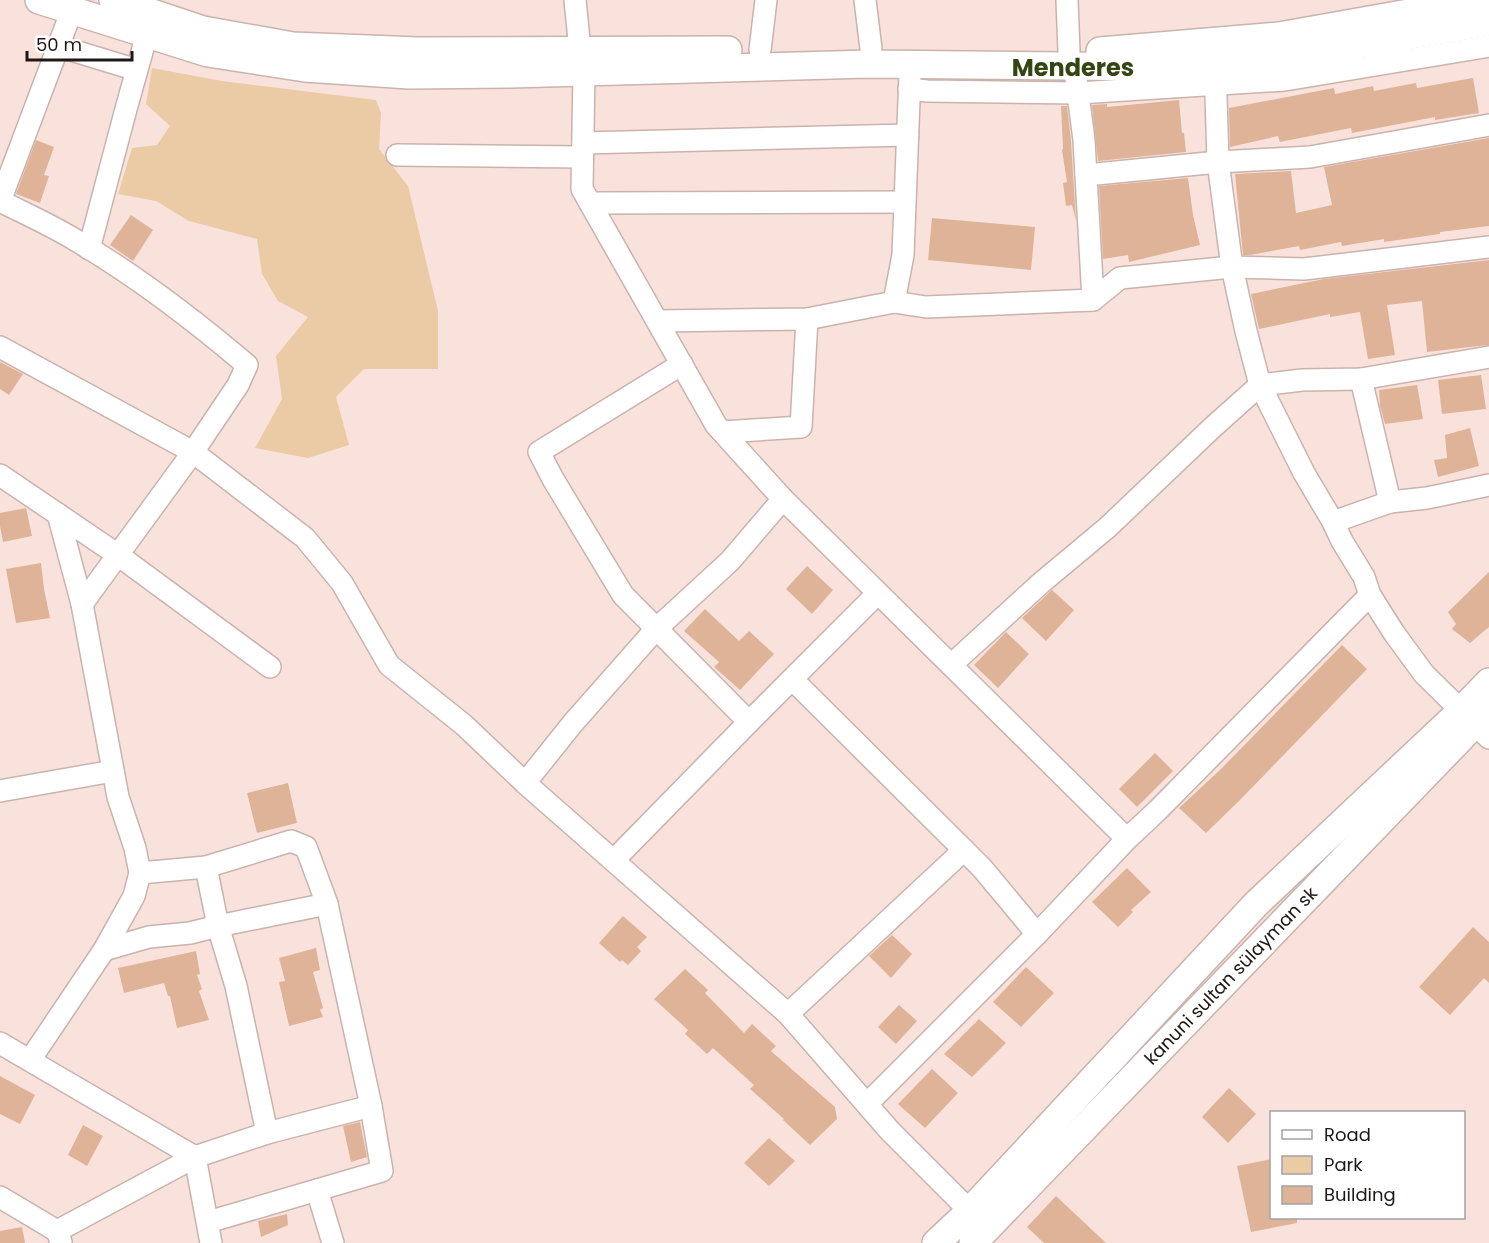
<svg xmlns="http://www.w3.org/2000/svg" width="1489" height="1243" viewBox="0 0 1489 1243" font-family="Poppins,sans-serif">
<rect width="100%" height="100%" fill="#fae2dc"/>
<path fill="#eacba5" d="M152 68 222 81 376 100 381 113 379 149 408 186 438 311V369H364L336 397 349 445 308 458 255 448 282 399 276 356 308 317 278 301 262 274 257 239 189 221 156 201 118 194 132 148 157 145 170 126 146 104Z"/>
<g fill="#dfb397">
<path d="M1473 78 1479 113 1435 120V117L1352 133 1351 128 1280 142 1278 136 1230 147 1229 108 1334 88 1335 94 1373 86 1374 91 1416 83 1417 88Z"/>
<path d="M1179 100 1182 133H1184L1186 152 1098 161 1092 105 1107 104V107Z"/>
<path d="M1061 106H1067L1071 141 1076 221 1072 205 1066 206 1063 183 1067 182 1062 150 1063 149Z"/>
<path d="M1489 138V226L1440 232V234L1384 242V239L1342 246 1341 242 1300 250 1299 246 1250 255H1243L1235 174 1291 171 1296 213 1332 205 1324 167Z"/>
<path d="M36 140 54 147 44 175 49 176 40 203 16 194Z"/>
<path d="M1188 178 1193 215 1200 245 1129 262 1128 255 1103 259 1099 186Z"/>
<path d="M131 215 153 230 133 261 110 245Z"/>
<path d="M932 218 1035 227 1031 270 928 260Z"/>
<path d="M1489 260V345L1470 347 1427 352 1422 301 1387 305 1395 355 1368 359 1360 312 1330 317V314L1259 329 1251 294 1324 279Z"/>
<path d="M0 362 23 374 9 395 0 389Z"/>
<path d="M1481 375 1486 409 1442 414 1438 380Z"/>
<path d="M1417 385 1423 419 1385 424 1380 406 1379 390Z"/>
<path d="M1470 428 1479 466 1438 477 1434 460 1447 458 1445 435Z"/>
<path d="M26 508 32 536 3 542 0 526V513Z"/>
<path d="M41 563 44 589 50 618 16 623 6 569Z"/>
<path d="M807 566 833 590 812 614 786 589Z"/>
<path d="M1489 572V627L1470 643 1452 629 1456 624 1448 612Z"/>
<path d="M1052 590 1074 610 1046 641 1022 618Z"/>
<path d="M705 609 739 641 749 631 774 654 740 690 714 667 719 662 684 631Z"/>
<path d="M1006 632 1029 654 998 688 974 665Z"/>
<path d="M1342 645 1367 669 1239 801 1206 833 1179 808 1222 768Z"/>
<path d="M1155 753 1173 771 1137 807 1119 789Z"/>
<path d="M288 783 297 823 257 833 247 793Z"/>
<path d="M1127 868 1151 892 1131 910 1133 912 1118 927 1092 902Z"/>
<path d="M623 916 647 937 637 947 641 951 628 965 622 960 620 962 599 943Z"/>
<path d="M1473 927 1489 942V983L1484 978 1450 1015 1419 987Z"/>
<path d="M892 935 912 954 891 978 869 956Z"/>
<path d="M316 948 320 970 313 972 323 1008 320 1010 323 1017 289 1026 279 982 285 981 279 958Z"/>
<path d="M196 951 200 974 197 975 202 989 199 991 209 1020 177 1028 170 996H168L164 983 124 993 118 968Z"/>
<path d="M1026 967 1054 993 1021 1027 993 1002Z"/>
<path d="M685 969 708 990 705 993 744 1033 752 1024 776 1046 771 1051 835 1107 837 1119 810 1145 783 1120 784 1119 750 1089 754 1085 713 1048 707 1054 685 1034 688 1030 654 999Z"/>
<path d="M899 1005 917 1021 896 1044 878 1027Z"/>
<path d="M979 1019 1006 1043 972 1077 944 1054Z"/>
<path d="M932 1069 958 1093 925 1128 898 1104Z"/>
<path d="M0 1076 35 1095 20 1124 0 1114Z"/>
<path d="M1229 1088 1256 1114 1228 1143 1202 1117Z"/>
<path d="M360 1122 367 1157 351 1162 343 1126Z"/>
<path d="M83 1125 103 1136 87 1166 68 1155Z"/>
<path d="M769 1138 795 1161 769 1186 744 1163Z"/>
<path d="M1272 1159V1218H1297V1223L1251 1232 1237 1166Z"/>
<path d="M1056 1196 1106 1243H1044L1027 1227Z"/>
<path d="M287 1214 288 1225 261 1237 258 1221Z"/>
<path d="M22 1227 25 1243H0V1231Z"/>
</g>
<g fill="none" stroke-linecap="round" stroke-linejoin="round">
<g stroke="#c9b3ac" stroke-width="24">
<g id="minor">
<path d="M575 0 580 50 584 72 582 189 716 425 783 499 1127 839"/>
<path d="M865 0 871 49"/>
<path d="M1067 0 1069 51"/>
<path d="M58 46 137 70"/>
<path d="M760 50 766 0"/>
<path d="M1215 63 1218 162 1232 267 1246 331 1260 385 1304 473 1333 522 1342 541 1364 577 1370 595 1394 633 1424 674 1489 738"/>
<path d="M1076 79 1084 140 1093 300"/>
<path d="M909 89 927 91 1078 93 1285 80 1489 46"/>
<path d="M583 143 908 135"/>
<path d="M397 155 582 157"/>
<path d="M1086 175 1218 162 1310 157 1489 125"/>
<path d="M0 201C26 214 53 226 77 241 138 277 194 320 247 365L238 385 193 452 82 604"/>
<path d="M0 201 72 10"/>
<path d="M590 203 904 202"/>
<path d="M89 249 126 109 147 34"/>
<path d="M894 302 903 255 910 74"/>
<path d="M658 321 807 319 894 302 926 307 1093 300 1120 278 1232 267 1304 269 1489 247"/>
<path d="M0 347 193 452 305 538 342 583 389 665 464 725 525 783 788 1014 890 1131 970 1211"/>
<path d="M682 364 539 452 553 479 623 595 749 722"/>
<path d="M1361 379 1390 502 1427 498 1489 485"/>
<path d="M723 432 801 427 807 319"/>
<path d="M0 475 118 555 270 667"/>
<path d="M58 514 82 604 118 797 135 848 140 873 206 867 218 926 327 904 371 1106 382 1171 208 1222"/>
<path d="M1333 522 1390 502"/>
<path d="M951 665 1041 583 1108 527 1213 427 1260 385 1302 380 1361 379 1489 357"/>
<path d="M793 680 964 850"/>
<path d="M525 783 573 723 656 629 730 561 783 499"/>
<path d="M0 791 113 771"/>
<path d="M614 860 749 722 878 593"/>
<path d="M206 867 291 841 306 847 327 904"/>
<path d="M104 950 149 937 190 933 218 926 236 986 267 1133"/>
<path d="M788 1014 964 850 982 868 1037 934"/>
<path d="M0 1043 195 1157 211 1243"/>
<path d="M30 1060 104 950 134 896 140 873"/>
<path d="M867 1104 1037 934 1127 839 1158 810 1370 595"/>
<path d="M317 1190 333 1243"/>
<path d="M0 1197 57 1231 61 1242"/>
<path d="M57 1231 195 1157 267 1133 371 1106"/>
</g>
</g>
<g stroke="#c9b3ac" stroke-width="30">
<g id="major">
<path d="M39 0 208 53 305 68 409 75 511 74 868 64 1167 67 1281 57 1489 22"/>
<path d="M113 0 203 30 293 46 418 51 728 50"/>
<path d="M1100 51 1279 36 1482 0"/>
<path d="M936 1243 970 1211 1256 904 1461 711 1489 682"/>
<path d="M973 1243 1489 709"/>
</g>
</g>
<use href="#minor" stroke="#fff" stroke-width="21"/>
<use href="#major" stroke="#fff" stroke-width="27"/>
</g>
<g text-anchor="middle" stroke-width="6" stroke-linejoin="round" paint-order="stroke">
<g font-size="18" fill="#1f1715" stroke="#fff">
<text transform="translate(1231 976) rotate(-46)" y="6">kanuni sultan sülayman sk</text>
</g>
<g font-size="24" font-weight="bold" fill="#334612" stroke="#fff">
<text x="1073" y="76">Menderes</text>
</g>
</g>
<rect x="1270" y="1111" width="195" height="108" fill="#ffffff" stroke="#a5a2a1" stroke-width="1.5"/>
<rect x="1282" y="1130" width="30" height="9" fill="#ffffff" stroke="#a5a2a1" stroke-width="1.5"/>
<text x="1324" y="1141" font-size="18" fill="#1f1715">Road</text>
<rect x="1282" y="1156" width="30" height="18" fill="#eacba5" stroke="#a5a2a1" stroke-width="1.5"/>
<text x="1324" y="1171" font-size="18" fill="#1f1715">Park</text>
<rect x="1282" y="1186" width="30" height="18" fill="#dfb397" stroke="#a5a2a1" stroke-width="1.5"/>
<text x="1324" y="1201" font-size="18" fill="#1f1715">Building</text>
<path d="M27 51v9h105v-9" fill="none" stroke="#1f1715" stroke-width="3"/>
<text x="36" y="51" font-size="18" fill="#1f1715" stroke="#ffffff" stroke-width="4.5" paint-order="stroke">50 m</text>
</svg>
